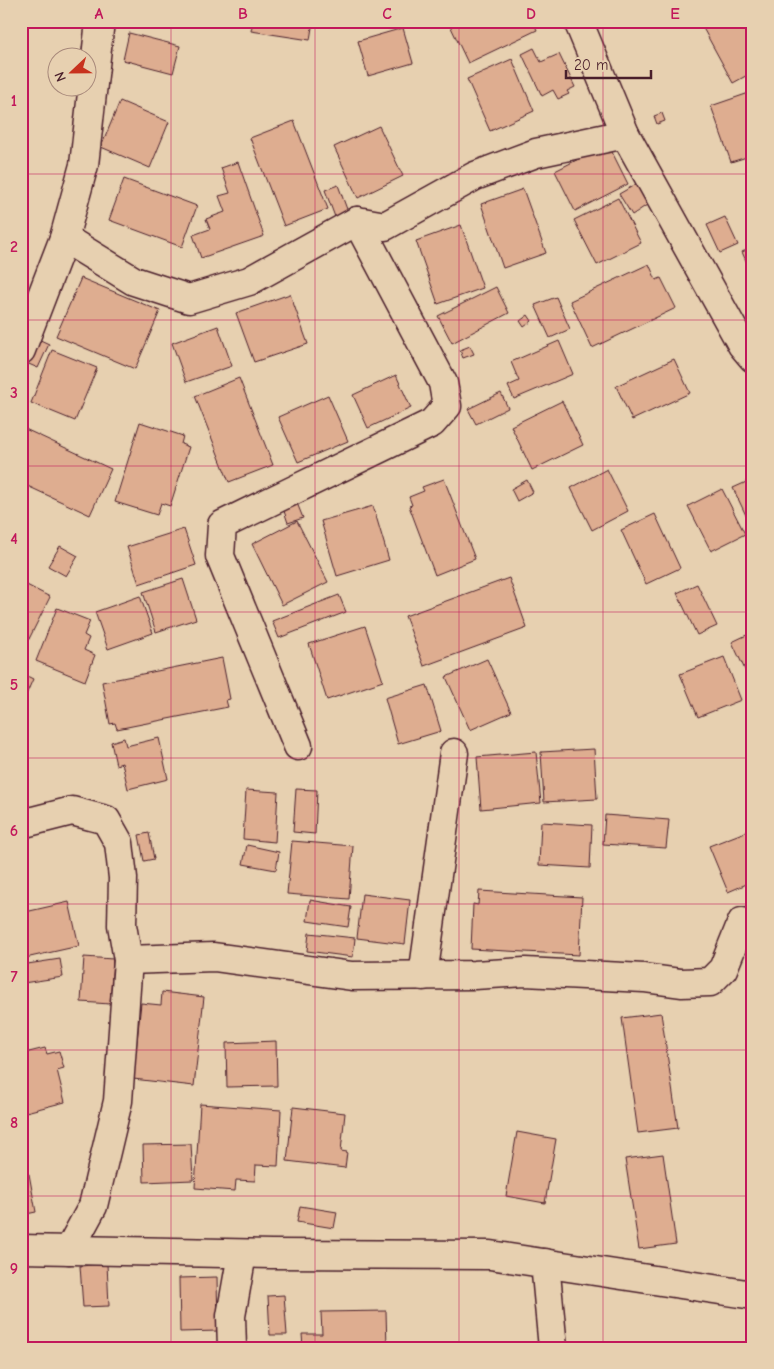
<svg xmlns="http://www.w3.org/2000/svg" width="774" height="1369" viewBox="0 0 774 1369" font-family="'Comic Neue',sans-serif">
<rect width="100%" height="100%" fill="#e7d0b0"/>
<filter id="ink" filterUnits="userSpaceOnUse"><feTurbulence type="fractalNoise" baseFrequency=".02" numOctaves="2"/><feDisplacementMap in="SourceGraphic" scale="10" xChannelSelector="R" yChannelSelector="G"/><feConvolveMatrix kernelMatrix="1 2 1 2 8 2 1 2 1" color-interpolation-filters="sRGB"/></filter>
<g filter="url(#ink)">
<g fill="#dead90" stroke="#4a1f2b">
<path d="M253 21H313L310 40 251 31Z"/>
<path d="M448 21H533L537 30 468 63Z"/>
<path d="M715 21H753V72L733 83 703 28Z"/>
<path d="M403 28 413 63 368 76 358 41Z"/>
<path d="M129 33 180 46 173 73 123 60Z"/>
<path d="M534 48 541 62 559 54 575 87 567 91 569 94 558 99 553 90 542 96 522 54Z"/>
<path d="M512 59 534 111 490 131 467 79Z"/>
<path d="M749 93 753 105V155L731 162 711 106Z"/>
<path d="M120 101 169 122 150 168 101 147Z"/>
<path d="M662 113 665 121 657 124 654 116Z"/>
<path d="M294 121 328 209 284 226 250 138Z"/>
<path d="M379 126 403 176 358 198 334 147Z"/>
<path d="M608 144 628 184 575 211 555 171Z"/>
<path d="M238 162 264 236 201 258 193 235 210 229 206 219 225 212 219 196 230 193 221 168Z"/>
<path d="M124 179 197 206 182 247 109 220Z"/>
<path d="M638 183 650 203 632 215 619 194Z"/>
<path d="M338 185 348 212 335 217 325 190Z"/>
<path d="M523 189 546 253 503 268 481 204Z"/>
<path d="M618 198 641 243 597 265 574 220Z"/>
<path d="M725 217 738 245 720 253 707 225Z"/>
<path d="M461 225 483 288 438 304 416 241Z"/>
<path d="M753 247V276L742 252Z"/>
<path d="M649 264 656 280 661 278 676 308 592 348 570 301Z"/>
<path d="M81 278 160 311 135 369 56 336Z"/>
<path d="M496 287 509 313 452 343 438 316Z"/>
<path d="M290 294 308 344 254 362 236 313Z"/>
<path d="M556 297 570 329 550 338 535 305Z"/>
<path d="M528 315 532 321 524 327 520 321Z"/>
<path d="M218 326 232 366 186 382 172 343Z"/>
<path d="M36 338 49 344 38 368 24 362Z"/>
<path d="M559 341 573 374 514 399 508 386 519 381 511 362Z"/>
<path d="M470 346 474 354 463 358 460 350Z"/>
<path d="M52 350 97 368 75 421 31 403Z"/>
<path d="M674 359 690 393 632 420 616 386Z"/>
<path d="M396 375 411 408 368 428 353 395Z"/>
<path d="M239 378 273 465 229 482 195 396Z"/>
<path d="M501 393 508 408 476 424 468 409Z"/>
<path d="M328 395 348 441 298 462 278 417Z"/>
<path d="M562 401 583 445 532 470 511 426Z"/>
<path d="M140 422 183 436 181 444 189 447 170 506 161 503 157 515 115 502Z"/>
<path d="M23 428 111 469 90 515 21 483Z"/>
<path d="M607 469 628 511 592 530 571 488Z"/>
<path d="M444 479 475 559 435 575 409 506 412 505 409 497 424 491 422 487Z"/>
<path d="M753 479V528H752L733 488Z"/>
<path d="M527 480 533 492 517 501 511 489Z"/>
<path d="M722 489 745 534 711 551 688 506Z"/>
<path d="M297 503 303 518 288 523 283 508Z"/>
<path d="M373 506 389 560 337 576 321 521Z"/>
<path d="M655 514 680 568 646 584 621 530Z"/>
<path d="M297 521 328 582 282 605 252 544Z"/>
<path d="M184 529 196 565 139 584 127 547Z"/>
<path d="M60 546 78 556 66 576 48 566Z"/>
<path d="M509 578 527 628 424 666 405 616Z"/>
<path d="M183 579 196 619 156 632 143 592Z"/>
<path d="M21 582 50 597 27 643 21 640Z"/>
<path d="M697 584 717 626 697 635 677 593Z"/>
<path d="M339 595 346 612 279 638 272 621Z"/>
<path d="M140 596 153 633 108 649 95 612Z"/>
<path d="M57 608 90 621 84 635 89 638 84 650 95 655 85 681 36 661Z"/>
<path d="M365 626 383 681 327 700 309 644Z"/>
<path d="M753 632V685H752L732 642Z"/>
<path d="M724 657 741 700 698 717 680 674Z"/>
<path d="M222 658 230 699 226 700 228 707 117 729 115 723 110 724 102 682Z"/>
<path d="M487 659 511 712 470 730 446 677Z"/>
<path d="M21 673 33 679 21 706Z"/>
<path d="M427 685 441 731 398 744 385 698Z"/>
<path d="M124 738 126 746 159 738 168 779 128 789 122 763 116 765 111 742Z"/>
<path d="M594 749 597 799 544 802 541 752Z"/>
<path d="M536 752 541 803 481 809 477 757Z"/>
<path d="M296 789 317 790 315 834 293 832Z"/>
<path d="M246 790 278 792 275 842 243 839Z"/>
<path d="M605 815 669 820 666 848 603 844Z"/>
<path d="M541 822 592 825 590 868 539 865Z"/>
<path d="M753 829V886L751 887 749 883 728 892 709 846Z"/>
<path d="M149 833 154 859 144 861 139 835Z"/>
<path d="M292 841 353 846 349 899 287 894Z"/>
<path d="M247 845 279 852 276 870 243 864Z"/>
<path d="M479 891 582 897 579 955 471 949 473 904 478 905Z"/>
<path d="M362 894 410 900 405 944 357 938Z"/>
<path d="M310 900 351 907 348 927 307 921Z"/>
<path d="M69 902 79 946 21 959V913Z"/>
<path d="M309 933 355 938 353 957 307 951Z"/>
<path d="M84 957 113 959 110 1004 81 1002Z"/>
<path d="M60 959 63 977 23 983 21 965Z"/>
<path d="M162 992 204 997 194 1086 133 1079 141 1003 161 1005Z"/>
<path d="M661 1013 678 1128 638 1133 622 1018Z"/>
<path d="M276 1041 277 1086 227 1087 226 1043Z"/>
<path d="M45 1048 47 1054 59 1051 64 1068 57 1070 65 1102 26 1112 21 1092V1054Z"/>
<path d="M200 1104 281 1110 278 1166 256 1165 255 1181 236 1180 235 1191 195 1188Z"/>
<path d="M293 1107 345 1113 341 1151 347 1152 345 1168 287 1161Z"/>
<path d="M517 1132 556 1139 545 1203 506 1196Z"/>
<path d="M191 1144 193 1180 144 1182 143 1145Z"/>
<path d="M663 1154 676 1244 639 1249 625 1159Z"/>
<path d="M29 1174 36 1212 21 1215V1175Z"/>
<path d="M300 1206 337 1212 334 1228 297 1222Z"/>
<path d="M107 1264 109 1306 83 1307 80 1266Z"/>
<path d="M217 1277 218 1331 180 1332 179 1278Z"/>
<path d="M284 1295 287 1335H270L268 1296Z"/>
<path d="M386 1311 387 1348H303L302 1334H322L321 1312Z"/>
</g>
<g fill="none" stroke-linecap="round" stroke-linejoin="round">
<g stroke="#4a1f2b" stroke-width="31">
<g id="street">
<path d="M578 21 625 134 742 345 753 358"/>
<path d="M64 238 134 281 189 299 249 281 357 221 385 226 475 176 536 153 625 134"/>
<path d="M21 350 64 238 84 165 100 21"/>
<path d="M298 746 220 556 222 525 432 423 447 406 443 383 357 221"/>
<path d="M21 824 72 811 106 820 119 843 123 878 122 925 128 960 118 1101 93 1206 69 1250"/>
<path d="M128 960 214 957 352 976 474 975 525 972 644 978 681 983 710 982 723 969 742 922"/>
<path d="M423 976 454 753"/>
<path d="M21 1249 271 1254 490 1255 753 1295"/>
<path d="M545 1263 553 1348"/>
<path d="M232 1348 231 1316 242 1254"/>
</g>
</g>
<use href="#street" stroke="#e7d0b0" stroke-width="28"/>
</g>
</g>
<path fill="none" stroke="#c2185b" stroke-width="1" stroke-opacity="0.55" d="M171 21V1348M315 21V1348M459 21V1348M603 21V1348M21 174H753M21 320H753M21 466H753M21 612H753M21 758H753M21 904H753M21 1050H753M21 1196H753"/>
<rect width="774" height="1369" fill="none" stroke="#e7d0b0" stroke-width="55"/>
<g transform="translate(72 72) rotate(248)"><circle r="24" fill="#e7d0b0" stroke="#a8897b"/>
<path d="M0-4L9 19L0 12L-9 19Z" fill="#c8321e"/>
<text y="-8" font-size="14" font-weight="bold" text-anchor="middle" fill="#4a1f2b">N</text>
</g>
<path d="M566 70v8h85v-8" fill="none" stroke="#4a1f2b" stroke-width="2.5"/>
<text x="574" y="70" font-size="15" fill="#4a1f2b" stroke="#e7d0b0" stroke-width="4" paint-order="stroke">20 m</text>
<rect x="28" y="28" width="718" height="1314" fill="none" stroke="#c2185b" stroke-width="2"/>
<g font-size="16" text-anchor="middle" font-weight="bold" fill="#c2185b">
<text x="99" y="19">A</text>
<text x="243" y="19">B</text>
<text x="387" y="19">C</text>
<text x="531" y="19">D</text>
<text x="675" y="19">E</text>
<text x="14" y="106">1</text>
<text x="14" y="252">2</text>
<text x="14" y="398">3</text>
<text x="14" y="544">4</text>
<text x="14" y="690">5</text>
<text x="14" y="836">6</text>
<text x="14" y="982">7</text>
<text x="14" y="1128">8</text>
<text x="14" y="1274">9</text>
</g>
</svg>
